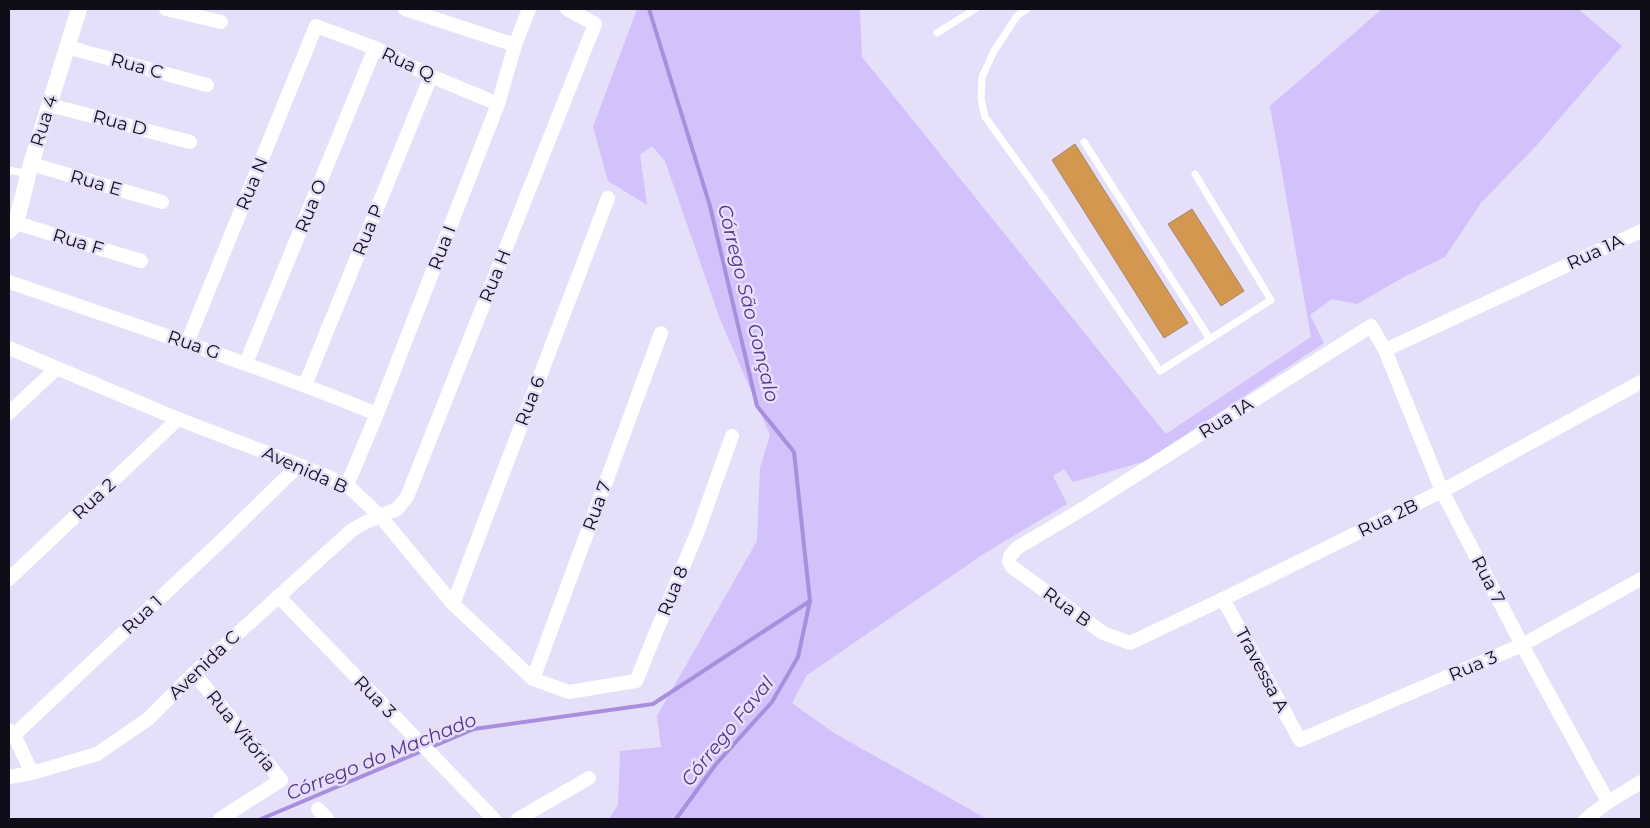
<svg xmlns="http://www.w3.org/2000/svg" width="1650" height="828" viewBox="0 0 1650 828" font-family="Montserrat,sans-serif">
<rect width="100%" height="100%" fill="#e6dffa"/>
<path fill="#d2c1fb" d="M637 9H860L862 57 1166 434 1311 337 1270 106 1382 9H1578L1622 46 1536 146 1481 203 1445 257 1404 277 1357 304 1332 299 1310 315 1324 343 1146 461 1073 482 1064 469 1053 476 1067 504 985 553 807 675 792 703 834 733 987 819H609L618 805 620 751 661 747 657 716 757 541 760 468 770 435 720 319 665 161 652 146 640 155 647 205 608 181 593 127Z"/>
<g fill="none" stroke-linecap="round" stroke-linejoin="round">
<g stroke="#a88fdd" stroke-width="4">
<path d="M649 9 710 206 757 406 794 452 810 601 798 657 772 702 716 764 676 819"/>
<path d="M261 819 474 729 653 704 810 601"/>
</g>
</g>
<g fill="#d4974f" stroke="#a1896f">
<path d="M1075 144 1188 323 1164 338 1052 160Z"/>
<path d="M1192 209 1244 291 1221 306 1168 224Z"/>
</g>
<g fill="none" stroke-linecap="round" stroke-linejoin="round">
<g stroke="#fff" stroke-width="7">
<path d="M1027 9 1017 16 994 51 982 77 981 99 985 117 1043 197 1160 371 1271 300 1195 174"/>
<path d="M937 33 975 9"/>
<path d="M1084 142 1210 339"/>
<path d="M9 170 28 174"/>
</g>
<g stroke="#fff" stroke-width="14">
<path d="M166 9 221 22"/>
<path d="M405 9 515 45"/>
<path d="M67 47 207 85"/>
<path d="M50 105 190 142"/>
<path d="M31 164 162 202"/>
<path d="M16 223 141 261"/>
<path d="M9 282C132 324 256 365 377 414"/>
<path d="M187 343 316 26 375 48 431 76 498 104"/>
<path d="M9 348 178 419 299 465 347 485 380 516 453 604 533 679 569 692 636 681 699 528 732 436"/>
<path d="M1385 350 1641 231"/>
<path d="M246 363 375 48"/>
<path d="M305 385 431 76"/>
<path d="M9 413 57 368"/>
<path d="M347 485 377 414 498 104 515 45 529 9"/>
<path d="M9 579 178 419"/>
<path d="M278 596 494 819"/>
<path d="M1223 599 1300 740 1522 645 1641 579"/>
<path d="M453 604 608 198"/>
<path d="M194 673 281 780 220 819"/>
<path d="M533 679 661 333"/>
<path d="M9 730 14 735 32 773"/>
<path d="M14 735 223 539 299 465"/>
<path d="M9 777 32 773 97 754 148 719 194 673 352 530 366 522 397 509 407 497 595 24 567 9"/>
<path d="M1608 802 1522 645 1442 491 1385 350 1371 326 1081 510 1017 548 1010 556 1009 562 1012 567 1103 633 1130 643 1223 599 1442 491 1641 382"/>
<path d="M318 809 327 819"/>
<path d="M518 819 589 778"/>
<path d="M1586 819 1608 802 1641 782"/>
</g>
<path stroke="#fff" stroke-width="16" d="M9 231 16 223 31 164 79 9"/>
</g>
<g text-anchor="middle" stroke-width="5" stroke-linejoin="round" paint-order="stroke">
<g font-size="18" fill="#110d18" stroke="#e6dffa">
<text transform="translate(408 64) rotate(25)" y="6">Rua Q</text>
<text transform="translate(137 66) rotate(15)" y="6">Rua C</text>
<text transform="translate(44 121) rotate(-73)" y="6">Rua 4</text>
<text transform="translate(120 123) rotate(15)" y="6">Rua D</text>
<text transform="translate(96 183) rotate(16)" y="6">Rua E</text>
<text transform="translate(252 184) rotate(-68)" y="6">Rua N</text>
<text transform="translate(311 206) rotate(-68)" y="6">Rua O</text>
<text transform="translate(368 230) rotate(-68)" y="6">Rua P</text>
<text transform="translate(78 242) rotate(17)" y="6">Rua F</text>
<text transform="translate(442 248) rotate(-69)" y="6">Rua I</text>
<text transform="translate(1595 252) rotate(-25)" y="6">Rua 1A</text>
<text transform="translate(495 276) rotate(-68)" y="6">Rua H</text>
<text transform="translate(194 345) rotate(19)" y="6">Rua G</text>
<text transform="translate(530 401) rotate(-69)" y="6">Rua 6</text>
<text transform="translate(1226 418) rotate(-32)" y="6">Rua 1A</text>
<text transform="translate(305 470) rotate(24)" y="6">Avenida B</text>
<text transform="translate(94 499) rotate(-43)" y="6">Rua 2</text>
<text transform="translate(597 506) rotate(-70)" y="6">Rua 7</text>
<text transform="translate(1388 518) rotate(-26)" y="6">Rua 2B</text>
<text transform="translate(1488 580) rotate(63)" y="6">Rua 7</text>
<text transform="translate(673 591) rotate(-68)" y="6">Rua 8</text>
<text transform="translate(1067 607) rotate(36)" y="6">Rua B</text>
<text transform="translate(142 615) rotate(-43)" y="6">Rua 1</text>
<text transform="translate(204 665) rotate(-44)" y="6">Avenida C</text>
<text transform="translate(1473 666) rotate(-23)" y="6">Rua 3</text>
<text transform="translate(1262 670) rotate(62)" y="6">Travessa A</text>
<text transform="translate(375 697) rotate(46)" y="6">Rua 3</text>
<text transform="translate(241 731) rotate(51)" y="6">Rua Vitória</text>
</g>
<g font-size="19" font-style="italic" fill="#57328e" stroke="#e6dffa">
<text transform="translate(749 303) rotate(76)" y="7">Córrego São Gonçalo</text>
<text transform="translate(727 731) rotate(-51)" y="7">Córrego Faval</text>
<text transform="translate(381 756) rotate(-22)" y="7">Córrego do Machado</text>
</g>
</g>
<rect width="1650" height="828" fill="none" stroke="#110d18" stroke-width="20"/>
</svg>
